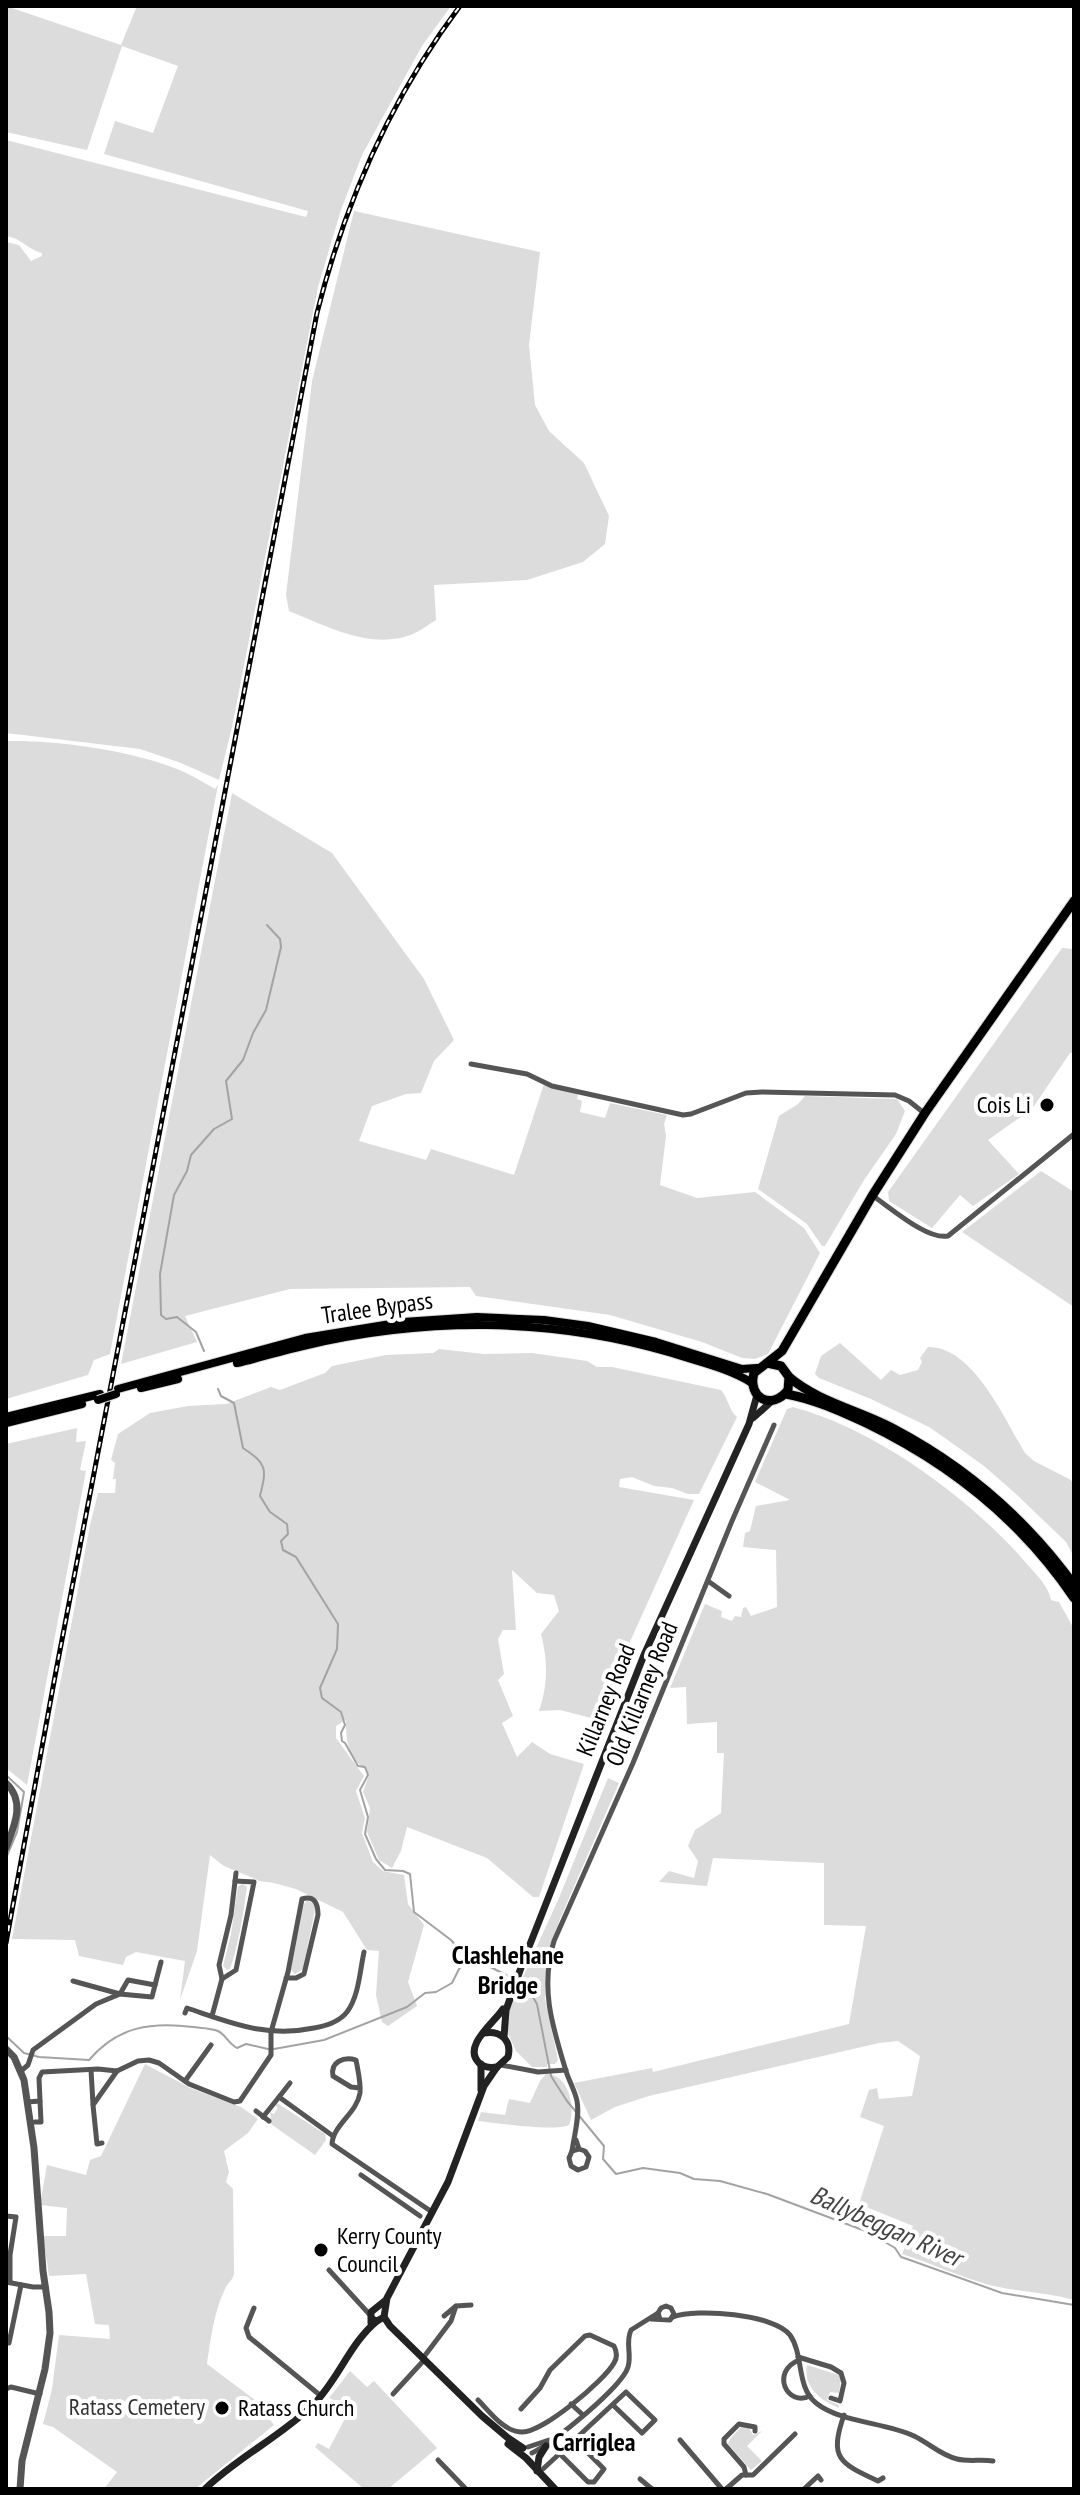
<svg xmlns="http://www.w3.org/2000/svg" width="1080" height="2495" viewBox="0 0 1080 2495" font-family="'PT Sans Narrow',sans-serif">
<rect width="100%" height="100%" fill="#fff"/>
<g fill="#dcdcdc">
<path d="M6 6 121 45 137 6H451L422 46 362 155 341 210 318 287 232 727 219 780 181 763 140 749 6 733V242L19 245 31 261 42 256V253C27 249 23 239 6 236V140L306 217 308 211 104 154 115 121 153 133 178 66 122 46 87 150 6 132Z"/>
<path d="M354 211 540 252 529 345 535 405 549 431 584 463 609 516 605 544 583 562 527 580 434 585 436 620C429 624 422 630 415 633 373 652 327 626 289 611L286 595 312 381Z"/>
<path d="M6 741C56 740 130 750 177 769 190 774 203 782 215 789L218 785 110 1354 94 1360 88 1375 6 1399Z"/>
<path d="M232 793 332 853 424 979 454 1040 434 1061 421 1093 406 1094 372 1106 359 1141 426 1160 431 1149 514 1175 544 1084 575 1093 578 1095 577 1099 582 1101 580 1112 605 1118 610 1103 667 1115 664 1124 666 1136 660 1185 697 1198 755 1192 804 1228 820 1253 768 1354 755 1359 742 1358 702 1342 610 1315 476 1296 470 1287 290 1289 185 1316 197 1342 121 1364Z"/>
<path d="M1062 948 1074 949V1052L1070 1053 1032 1109 988 1140 1019 1174 973 1206 960 1195 932 1228 889 1201 888 1192Z"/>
<path d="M805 1096 897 1099 905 1111 896 1134 864 1180 825 1246H822L807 1224 758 1189 779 1116 798 1104Z"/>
<path d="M1041 1171 1074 1192V1307L962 1232Z"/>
<path d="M840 1343 881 1380 891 1370 900 1375 918 1370 922 1362 920 1358 928 1347C973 1346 1005 1420 1025 1453L1034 1461 1071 1480 1074 1486V1557L1066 1542 1016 1494 984 1466 945 1438 929 1427 871 1399 819 1378 815 1374 821 1356Z"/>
<path d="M439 1349 484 1354 532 1353 587 1361 597 1367H612L721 1390C729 1399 728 1409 737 1417L699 1494H688L672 1488 654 1486 632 1477 620 1479 619 1487 694 1500 628 1646 599 1720 560 1710 539 1711C548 1684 548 1661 541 1634L559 1611 554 1595 537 1593 512 1570 516 1630H503L498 1639 504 1674 498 1680 513 1716 502 1723 517 1757 532 1742 550 1754 584 1764 539 1897H533L487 1858 407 1827 401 1851 392 1868 379 1860 367 1832 370 1808 363 1792 369 1775C367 1771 364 1768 360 1765 346 1751 346 1736 346 1720L336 1726V1738L364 1776 356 1791 365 1818 362 1833 373 1862 383 1871 404 1875 408 1904 424 1925 408 1982 417 2006 388 2026 382 2022 376 1995 379 1951 367 1950 343 1912 296 1889 274 1883 260 1881 224 1866 210 1855 197 1951 180 2000 185 1961 136 1952 126 1957 123 1965 79 1956 75 1940 12 1939 90 1525 98 1493H115L116 1479H113L115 1463 111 1460 118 1434 150 1413 188 1406 226 1404 271 1387 280 1390 325 1373 332 1366 386 1355 433 1353Z"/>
<path d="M793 1407C878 1430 971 1499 1028 1565 1037 1576 1048 1585 1051 1600L1059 1602 1074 1629V2300C1045 2292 1015 2292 986 2284 958 2276 930 2263 902 2254L913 2226 859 2204 884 2126 860 2117 869 2090 877 2088 879 2099 912 2096 920 2056 898 2041 879 2043 649 2096 615 2107 591 2120 574 2083 652 2068 653 2072 849 2024 866 1926 824 1925V1863L713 1858 707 1886 659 1882 669 1871 694 1878 698 1861 688 1846 695 1830 721 1813 724 1753H717V1722L687 1724 686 1687 670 1688 705 1604 722 1611 721 1617 732 1621 735 1616 741 1617 743 1608 746 1607 751 1616 777 1607 776 1550 743 1547 745 1533 750 1531 756 1506 790 1500 755 1482 787 1409Z"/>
<path d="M77 1428 76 1442 86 1441 80 1470 86 1471 27 1785 6 1768V1444Z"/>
<path d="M608 1778 619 1783 560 1919 547 1960 545 1999 558 2060 555 2064H547V2067H532L516 2051 505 2027V2022L518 1985 522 1987V1979L558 1900Z"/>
<path d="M243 1884 247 1887C243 1915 239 1943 230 1969L227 1970 223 1966 231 1934 238 1886Z"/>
<path d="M307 1900 316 1905 303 1969 295 1974 291 1970 304 1904Z"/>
<path d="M145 2064 190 2088 241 2107 258 2119 248 2133 224 2151 229 2172 226 2182 233 2189 234 2271C234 2280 230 2280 226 2287 215 2307 210 2342 207 2364L255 2400 274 2425 195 2489H104L117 2472 53 2427 43 2424 52 2389 59 2335 110 2339 109 2325 95 2324 86 2274 49 2276 43 2236H66L67 2208 40 2205 47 2165 86 2175 90 2160 101 2156Z"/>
<path d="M546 2074C569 2074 576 2108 569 2125 552 2132 499 2123 478 2121L481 2112 505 2115 509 2099 530 2103 540 2081Z"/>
<path d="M277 2103 325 2134 326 2140 315 2155 268 2122 271 2119 270 2112 274 2114 278 2108 275 2105Z"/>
<path d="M807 2365 839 2375 841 2379 839 2393 830 2392 827 2400 839 2405V2408C820 2400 803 2387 807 2365Z"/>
<path d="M350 2371 367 2387 374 2381 437 2448 388 2489H364L315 2447 318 2443 329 2449 351 2407 329 2398Z"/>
<path d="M742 2426 749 2428 753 2435 762 2431 747 2446 762 2461 751 2470 728 2444 730 2439Z"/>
</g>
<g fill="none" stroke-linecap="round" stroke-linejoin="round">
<g stroke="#a3a3a3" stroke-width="2">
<path d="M204 1351 196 1332 177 1317 166 1319 161 1315 160 1274 174 1195 187 1171 191 1155 214 1129 232 1119 226 1081 243 1060 253 1033 266 1010 281 947 280 939 267 925"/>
<path d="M218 1389 221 1396 234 1403 243 1448C267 1464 267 1468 260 1496L270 1512 287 1524 288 1534 281 1541 283 1550 296 1557 338 1624 337 1649 320 1688 322 1698 341 1712 345 1725 341 1733 342 1741 345 1743 358 1766 365 1767 368 1775 360 1790 368 1817 365 1834 376 1859 385 1870 403 1871 410 1874 414 1912 451 1940 461 1952 508 1976"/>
<path d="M6 1775 24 1792 17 1832 6 1858"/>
<path d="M525 1984 537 2004 551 2076 567 2101 604 2146 603 2159 616 2174 643 2168 680 2173 694 2179 720 2181 767 2194 868 2232 895 2248 901 2257 907 2259 1002 2293 1074 2305"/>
<path d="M6 2036 24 2053 39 2057 89 2060C118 2026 151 2022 193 2027 201 2028 211 2028 218 2031 226 2035 228 2043 237 2048L246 2044 268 2049"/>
<path d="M274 2049 324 2040 407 2007 425 1993 436 1992 452 1983 459 1969 469 1959"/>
</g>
<g stroke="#dbdbdb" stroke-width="10">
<g id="primary">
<path d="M237 1363C259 1358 281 1351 303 1346 425 1317 552 1317 672 1353 699 1362 728 1368 752 1383"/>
<path d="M141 1388 178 1379"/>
<path d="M118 1389 305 1338 403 1322 477 1317 544 1320 588 1326 656 1342 742 1369 757 1368"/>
<path d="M6 1417 100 1394"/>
<path d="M6 1423 82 1404"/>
</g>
</g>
<g stroke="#dbdbdb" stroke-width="11">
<g id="trunk">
<path d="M767 1363 781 1366 789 1377 788 1390C772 1411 747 1398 754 1373L782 1351 872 1196 925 1113 1074 901"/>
<path d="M789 1377C818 1402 861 1411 894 1429 966 1467 1026 1519 1074 1585"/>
<path d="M786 1394C814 1399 840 1411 866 1423 949 1463 1022 1521 1074 1598"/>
</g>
</g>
<g stroke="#555" stroke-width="5">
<path d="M471 1064 527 1074 552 1086 683 1115 691 1114 746 1093 762 1092 895 1095 909 1101 924 1113"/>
<path d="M873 1196C891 1208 927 1240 948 1236L1074 1134"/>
<path d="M708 1581 729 1596"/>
<path d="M222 1979 236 1970 254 1882 235 1881"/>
<path d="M155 1985 161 1962"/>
<path d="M185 2013 187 2008C232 2023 266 2038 314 2028 326 2026 339 2022 347 2012 359 1996 360 1970 364 1952"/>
<path d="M212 2016 222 1979 219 1965 231 1915 236 1873"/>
<path d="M501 2065 538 2072 566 2070"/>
<path d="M91 2070 93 2104"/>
<path d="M21 2071 28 2065 33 2050 96 2004 120 1994 152 1997 155 1985 128 1980 120 1994 73 1981"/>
<path d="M185 2081 211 2045"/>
<path d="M360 2088 351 2087 333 2076C330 2062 344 2056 356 2060 358 2071 361 2083 360 2093 357 2113 333 2125 332 2144L432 2212"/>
<path d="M279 2097 290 2083"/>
<path d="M27 2102 40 2101 39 2078 42 2072 98 2069 117 2071 138 2061 149 2060 159 2063 189 2084 234 2102 240 2101 271 2055V2032L288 1972 302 1899C315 1895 318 1904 318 1915L304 1974 296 1978H286"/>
<path d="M256 2111 269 2121"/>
<path d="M263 2117 279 2097 333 2136"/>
<path d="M35 2122H41L40 2101"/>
<path d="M576 2140 579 2149 585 2151 589 2157 586 2167 578 2170 571 2166 569 2158 572 2151 579 2149"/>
<path d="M102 2143 97 2144 93 2105 117 2071"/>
<path d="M572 2151C574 2136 580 2116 577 2101 575 2091 569 2081 566 2071 552 2025 540 1988 554 1941L633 1763 732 1521 774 1425"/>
<path d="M361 2175 420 2216"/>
<path d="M6 2216 16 2217 10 2255V2282"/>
<path d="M329 2270 371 2316"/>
<path d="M6 2282 33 2287H46"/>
<path d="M254 2308 246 2328 249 2337 321 2396"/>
<path d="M444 2316 456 2306 471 2305"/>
<path d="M673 2317C696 2308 774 2314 790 2335 804 2355 796 2387 816 2403 841 2423 885 2422 914 2436 929 2443 940 2455 957 2459 969 2462 981 2459 993 2461"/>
<path d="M651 2319 670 2320 674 2314 671 2308 666 2306 661 2308 658 2313 660 2319"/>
<path d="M9 2343 21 2285"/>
<path d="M798 2357 831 2367 841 2373 844 2383 840 2401 831 2398"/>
<path d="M423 2358 451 2321 456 2306"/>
<path d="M799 2360C770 2372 787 2407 810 2396"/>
<path d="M6 2389 11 2387 40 2394"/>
<path d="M393 2394 425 2359"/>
<path d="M478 2400C490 2412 504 2432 522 2432 542 2433 604 2381 614 2363 618 2357 617 2352 614 2346L590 2335 585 2336 550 2370 540 2388 521 2409"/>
<path d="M571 2404 583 2415"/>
<path d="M844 2415C829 2458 839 2463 878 2481L883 2478"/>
<path d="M680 2440 722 2489"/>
<path d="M528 2447 549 2440"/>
<path d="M532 2453C552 2444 622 2387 628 2367 632 2354 625 2343 631 2330L658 2313"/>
<path d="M559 2453 588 2482H594L604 2469 574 2439"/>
<path d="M438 2460 466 2489"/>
<path d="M543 2469 626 2392 655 2420 642 2433 613 2405"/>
<path d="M746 2475 744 2467 724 2444V2439L739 2424 755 2427V2431"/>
<path d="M640 2479 652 2489"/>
<path d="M726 2489 742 2475H753L795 2434"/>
<path d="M804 2489 818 2476 821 2480"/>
</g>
<g stroke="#555" stroke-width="7">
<path d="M6 1783C26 1802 14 1826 6 1848"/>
<path d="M6 2049 14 2057 24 2080 34 2148 43 2271 49 2312 50 2333 45 2369 22 2461 20 2489"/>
</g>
<g stroke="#222" stroke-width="7">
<path d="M753 1418 772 1401"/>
<path d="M504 2037 506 2010 523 1962 644 1655 749 1424 757 1395"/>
<path d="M481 2064V2090"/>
<path d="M497 2067C490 2068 484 2068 479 2063 462 2046 494 2023 503 2009"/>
<path d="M384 2317 390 2326 482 2416 508 2438 523 2448"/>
<path d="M372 2319 377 2321 384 2317 387 2298 448 2182 484 2086 497 2067 508 2057C512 2041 501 2030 484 2033"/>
<path d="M371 2323V2312L386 2300"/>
<path d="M508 2444 526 2458 555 2489"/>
<path d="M537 2471 539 2457 546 2446"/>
<path d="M205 2489C238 2457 280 2437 313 2405 338 2380 350 2343 377 2321"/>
</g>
<use href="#primary" stroke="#000" stroke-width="8"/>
<use href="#trunk" stroke="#000" stroke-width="9"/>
<g stroke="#000" stroke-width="5">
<path id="rail" d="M6 1943 56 1671 317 313C345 202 391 98 460 6"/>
</g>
<use href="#rail" stroke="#fff" stroke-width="2" stroke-dasharray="6" stroke-linecap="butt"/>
<g stroke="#dbdbdb" stroke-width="10" stroke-linecap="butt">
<path id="primary-bridge" d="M98 1400 116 1394"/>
</g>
<use href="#primary-bridge" stroke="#000" stroke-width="8"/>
</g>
<g fill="#000" stroke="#fff" stroke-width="3">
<circle cx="1047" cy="1105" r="8"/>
<circle cx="321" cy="2250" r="8"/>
<circle cx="222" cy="2408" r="8"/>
</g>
<g text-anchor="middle" stroke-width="8" stroke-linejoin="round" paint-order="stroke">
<g font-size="24" fill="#000" stroke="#fff" text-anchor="start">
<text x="1031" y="1113" text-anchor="end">Cois Li</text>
<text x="337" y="2244">Kerry County<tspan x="337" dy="28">Council</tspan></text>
<text x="238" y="2416">Ratass Church</text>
</g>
<g font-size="24" fill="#000" stroke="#fff">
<text transform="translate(377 1308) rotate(-8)" y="8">Tralee Bypass</text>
<text transform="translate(642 1694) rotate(-68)" y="8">Old Killarney Road</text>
<text transform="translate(606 1700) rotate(-68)" y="8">Killarney Road</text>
</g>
<g font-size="24" fill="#333" stroke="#fff">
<text x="137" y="2415">Ratass Cemetery</text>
</g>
<g font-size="26" font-weight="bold" fill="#000" stroke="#fff">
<text x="508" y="1964">Clashlehane<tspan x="508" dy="30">Bridge</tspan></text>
<text x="594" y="2451">Carriglea</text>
</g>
<g font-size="26" font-style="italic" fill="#444" stroke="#fff">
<text transform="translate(886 2226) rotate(24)" y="9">Ballybeggan River</text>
</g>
</g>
<rect width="1080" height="2495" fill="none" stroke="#000000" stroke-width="16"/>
</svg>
